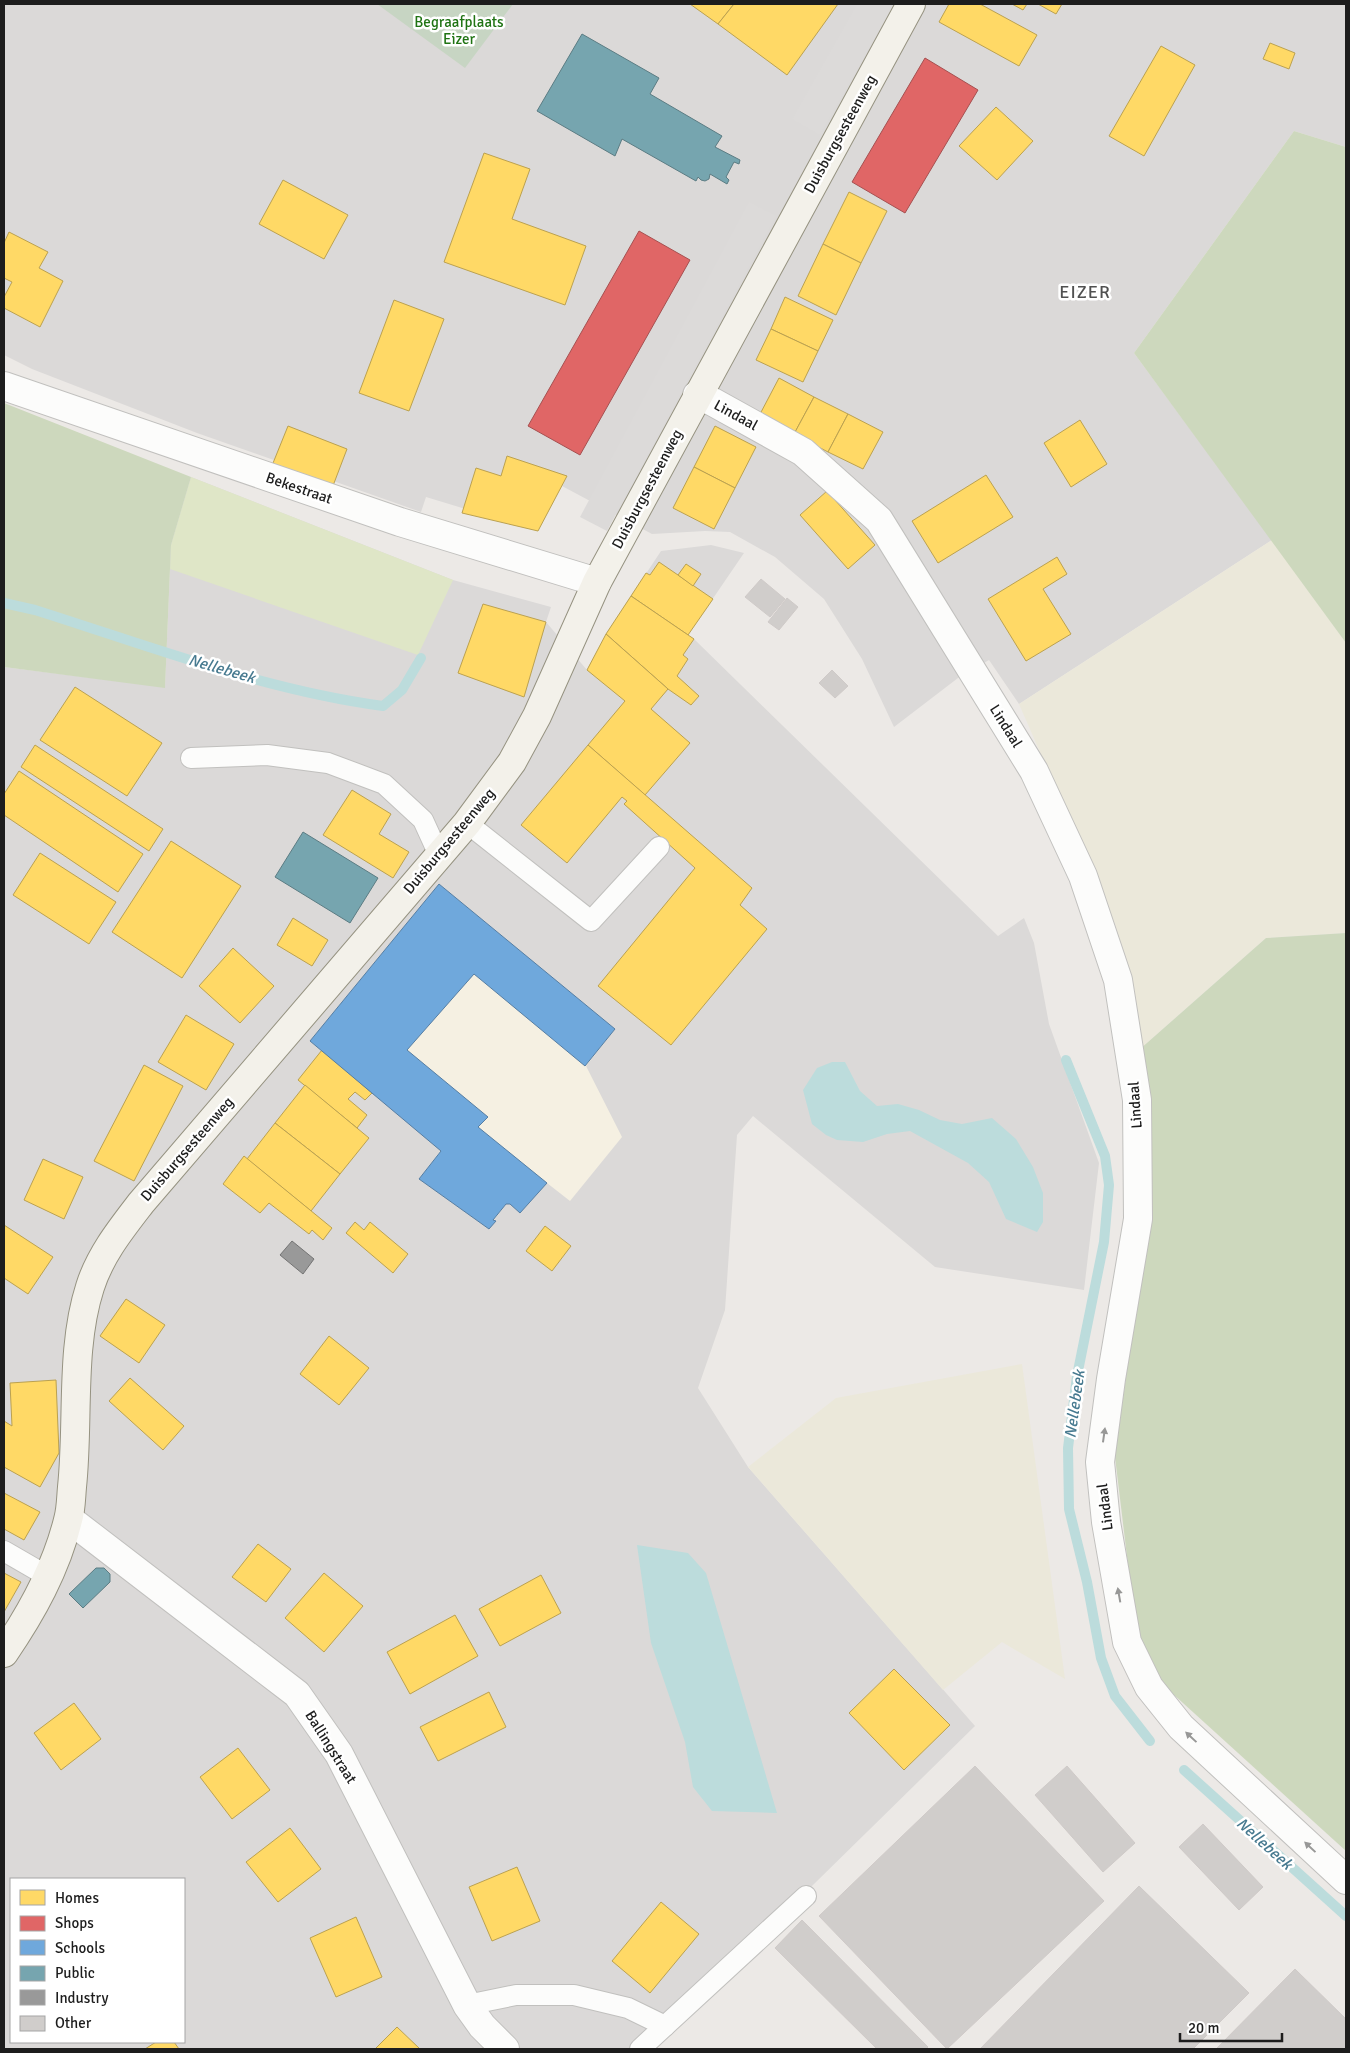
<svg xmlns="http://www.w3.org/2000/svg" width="1350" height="2053" viewBox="0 0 1350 2053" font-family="Signika,sans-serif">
<rect width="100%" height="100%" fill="#ece9e6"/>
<g fill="#dbd9d8" fill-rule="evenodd">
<path d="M4 4H1346V147L1294 131 1134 353 1272 540 1019 704 989 660 958 678 894 727 862 659 824 599 775 557 730 532 705 531 652 534 562 486 538 531 426 497 421 512 197 433 32 369 4 355Z"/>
<path d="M191 477 453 580 551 607 546 622 587 670 606 634 661 551 711 545 744 553 688 635 694 639 998 936 1024 918 1034 943 1049 1024 1099 1163 1084 1290 935 1267 753 1116 737 1135 725 1310 698 1388 748 1467 975 1726 646 2049H4V667L165 687 171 545ZM11 1879H184V2042H11Z"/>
</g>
<path fill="#f5f0e2" d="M439 884 615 1029 586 1066 622 1137 570 1201 547 1183 520 1213 510 1204H506L494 1220 496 1221 489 1229 419 1179 441 1150 310 1041Z"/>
<g fill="#ebe8da">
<path d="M1272 540 1346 643V933L1266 938 1139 1050 1115 924 1019 704Z"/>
<path d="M1022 1364 1065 1679 1002 1642 943 1690 748 1467 836 1398Z"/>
</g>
<path fill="#dfe6c7" d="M191 477 453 580 418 655 170 569 171 545Z"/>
<g fill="#cdd8bd">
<path d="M1294 131 1346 147V643L1134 353Z"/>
<path d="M4 403 191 477 171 545 165 688 4 667Z"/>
<path d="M1346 933V1851L1140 1664 1115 1457 1146 1231 1139 1050 1266 938Z"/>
</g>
<path fill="#c7d5c3" d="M377 4H513L465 68Z"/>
<g fill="#dcdad9">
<path d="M857 4H895L820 135 792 119Z"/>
<path d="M749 202 776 216 607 531 580 517Z"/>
</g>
<g fill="#bcdcdc">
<path d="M832 1062H845L860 1091 877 1106 898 1104 919 1110 940 1120 962 1124 992 1118 1016 1139 1033 1167 1043 1193V1222L1037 1232 1006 1219 989 1182 968 1163 910 1131 887 1134 863 1142 837 1140 826 1135 812 1124 803 1090 817 1068Z"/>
<path d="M637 1545 688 1553 706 1573 777 1813 712 1811 693 1787 685 1742 651 1643Z"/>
</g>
<g fill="#ffd966" stroke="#bba150">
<path d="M690 4H734L718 24Z"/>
<path d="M734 4H838L787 75 718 24Z"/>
<path d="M949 4H980L1037 35 1019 66 939 22Z"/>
<path d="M1012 4H1027L1023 10Z"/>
<path d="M1038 4H1062L1056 14Z"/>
<path d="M1270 43 1295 53 1289 69 1263 59Z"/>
<path d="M1161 46 1195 65 1144 156 1109 136Z"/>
<path d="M996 107 1033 141 997 180 959 146Z"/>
<path d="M484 153 530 169 512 219 586 246 565 305 444 262Z"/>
<path d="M283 180 348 215 324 259 259 224Z"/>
<path d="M849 192 887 211 861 263 823 244Z"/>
<path d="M9 232 48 252 39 268 63 281 40 327 4 308V297L12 282 4 278V243Z"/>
<path d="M823 244 861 263 836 315 798 296Z"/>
<path d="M785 297 833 320 818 351 771 329Z"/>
<path d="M394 300 444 319 409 411 359 393Z"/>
<path d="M771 329 818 351 803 382 756 360Z"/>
<path d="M779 378 814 397 794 434 759 416Z"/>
<path d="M814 397 848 414 828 452 794 434Z"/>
<path d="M848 414 883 432 863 469 828 452Z"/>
<path d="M1080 420 1107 464 1071 487 1044 443Z"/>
<path d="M288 426 347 449 331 491 271 468Z"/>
<path d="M715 426 756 447 735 488 694 467Z"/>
<path d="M507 456 567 476 538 531 462 513 476 468 501 476Z"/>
<path d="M694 467 735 488 714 529 673 508Z"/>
<path d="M986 475 1013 517 938 563 912 521Z"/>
<path d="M827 491 875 545 848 569 800 515Z"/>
<path d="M1057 557 1067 574 1043 589 1071 634 1026 661 988 599Z"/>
<path d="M659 562 713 599 688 635 631 596 646 573 650 575Z"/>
<path d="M686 564 701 574 693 586 678 575Z"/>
<path d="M631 596 694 639 683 655 688 659 677 676 699 696 691 705 668 689 606 634Z"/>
<path d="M483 604 546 622 524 697 458 673Z"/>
<path d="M606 634 668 689 651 709 690 743 645 795 588 745 625 701 587 670Z"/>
<path d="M75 687 162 743 127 796 40 740Z"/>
<path d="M35 745 163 829 149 851 21 767Z"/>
<path d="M588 745 752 888 740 905 767 929 671 1045 598 986 695 868 624 804 627 801 622 797 567 863 521 825Z"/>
<path d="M19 771 143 854 118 892 4 815V794Z"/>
<path d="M352 790 391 814 379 834 409 852 393 878 323 835Z"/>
<path d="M171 841 241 886 182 978 112 932Z"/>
<path d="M40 853 116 902 89 944 13 895Z"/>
<path d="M293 918 328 940 312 966 277 945Z"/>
<path d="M233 948 274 986 240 1023 199 986Z"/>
<path d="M186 1015 234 1044 206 1090 158 1062Z"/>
<path d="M322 1050 372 1093 365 1100 355 1092 348 1099 367 1115 357 1128 298 1080Z"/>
<path d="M144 1065 183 1086 134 1181 94 1161Z"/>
<path d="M305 1085 369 1138 340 1174 275 1123Z"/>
<path d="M275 1123 340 1174 311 1211 247 1159Z"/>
<path d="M244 1156 332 1228 323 1240 312 1230 309 1234 269 1203 260 1213 223 1184Z"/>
<path d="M43 1159 83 1177 64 1219 24 1200Z"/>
<path d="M355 1222 364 1230 370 1222 408 1254 393 1273 346 1233Z"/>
<path d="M4 1225 53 1257 28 1294 4 1278Z"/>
<path d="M545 1226 571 1246 552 1271 526 1251Z"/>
<path d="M126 1299 165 1325 139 1363 100 1336Z"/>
<path d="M329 1336 369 1368 339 1405 300 1374Z"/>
<path d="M130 1378 184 1426 163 1450 109 1401Z"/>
<path d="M56 1380 59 1453 40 1487 4 1467V1421L12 1426 10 1383Z"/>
<path d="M4 1493 40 1512 24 1540 4 1529Z"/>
<path d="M258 1544 291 1569 266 1602 232 1577Z"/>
<path d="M4 1573 21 1582 4 1612Z"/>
<path d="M324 1573 363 1606 324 1652 285 1618Z"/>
<path d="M541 1575 561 1613 500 1646 479 1609Z"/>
<path d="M455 1615 478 1656 410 1694 387 1652Z"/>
<path d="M894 1669 950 1725 904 1770 849 1713Z"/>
<path d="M489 1692 506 1727 438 1761 420 1727Z"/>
<path d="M74 1703 101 1739 61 1770 34 1733Z"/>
<path d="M238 1748 270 1790 232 1819 200 1777Z"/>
<path d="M290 1828 321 1869 278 1902 246 1862Z"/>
<path d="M517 1867 540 1921 492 1941 469 1887Z"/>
<path d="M661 1902 699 1934 650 1993 612 1961Z"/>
<path d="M356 1917 382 1977 336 1997 310 1938Z"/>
<path d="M397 2027 420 2049H375Z"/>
<path d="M156 2042H174L179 2049H145Z"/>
</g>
<g fill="#e06666" stroke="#a65050">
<path d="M925 58 978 90 905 213 852 182Z"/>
<path d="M639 231 690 260 580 455 528 426Z"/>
</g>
<path fill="#6fa8dc" stroke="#567ea3" d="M439 884 615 1029 585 1066 474 974 407 1050 488 1117 478 1127 547 1183 520 1213 510 1204H506L493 1220 496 1221 489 1229 419 1179 441 1151 310 1041Z"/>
<g fill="#76a5af" stroke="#5b7c83">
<path d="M582 34 659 78 650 94 722 136 715 147 740 160 739 164 734 162 726 177 729 180 727 184 710 174 709 179 705 181 701 180 698 177 696 181 622 139 615 156 537 111Z"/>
<path d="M303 832 378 878 350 923 275 877Z"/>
<path d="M96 1568H104L110 1574V1582L83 1608 69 1594Z"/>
</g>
<path fill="#999" stroke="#747474" d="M292 1241 314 1259 303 1274 280 1255Z"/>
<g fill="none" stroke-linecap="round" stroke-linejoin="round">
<g stroke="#bcdcdc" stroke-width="10">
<path d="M4 603 35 610C149 646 264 690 383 706L402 690 421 658"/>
<path d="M1066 1060 1105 1156 1109 1185 1104 1242 1077 1376 1068 1448 1069 1509 1087 1582 1101 1658 1115 1696 1150 1741"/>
<path d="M1184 1770 1346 1916"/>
</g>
</g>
<g fill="#d0cdcb" stroke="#cfcac8">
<path d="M761 579 785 599 770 617 745 597Z"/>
<path d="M787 598 798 607 779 630 768 622Z"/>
<path d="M832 670 848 686 835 698 819 683Z"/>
<path d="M975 1766 1104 1901 947 2049 819 1916Z"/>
<path d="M1067 1766 1135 1843 1103 1872 1035 1795Z"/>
<path d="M1203 1824 1263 1887 1239 1910 1179 1847Z"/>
<path d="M1139 1886 1249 1993 1193 2049H980Z"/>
<path d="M802 1920 928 2047 926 2049H877L775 1948Z"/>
<path d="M1295 1969 1346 2019V2049H1216Z"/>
</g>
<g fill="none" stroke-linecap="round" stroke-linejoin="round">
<g stroke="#c1c0be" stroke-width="22">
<g id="lane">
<path d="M191 758 267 755 328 763 384 784 423 820 439 855"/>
<path d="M467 823 591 921 659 847"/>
<path d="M4 1551 49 1577"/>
<path d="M467 2005 516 1995H574L628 2008 665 2026"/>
<path d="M640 2049 806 1896"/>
</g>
</g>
<g stroke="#c1c0be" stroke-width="30">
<g id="street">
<path d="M4 386 400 522 597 582"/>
<path d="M697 395 713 402 803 452 879 520 1034 771 1083 876 1118 980 1137 1100 1138 1219 1111 1379 1100 1462 1106 1522 1127 1642 1149 1687 1181 1727 1346 1880"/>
<path d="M69 1519 297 1694 339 1754 467 2005 482 2026 505 2049"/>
</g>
</g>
<g stroke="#959280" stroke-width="30">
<path id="secondary" d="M4 1653C32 1612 56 1569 68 1520 71 1510 71 1498 72 1487 79 1421 70 1349 90 1287 100 1255 121 1229 141 1203L467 823 512 762 537 716 597 582 911 4"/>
</g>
<use href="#lane" stroke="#fcfcfb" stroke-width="20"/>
<use href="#street" stroke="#fcfcfb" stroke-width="28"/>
<use href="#secondary" stroke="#f3f1ea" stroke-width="28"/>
</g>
<defs><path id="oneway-solid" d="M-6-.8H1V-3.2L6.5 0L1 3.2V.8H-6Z" transform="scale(1.25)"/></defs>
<g fill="#989897">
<use href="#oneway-solid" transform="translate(1104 1435) rotate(-82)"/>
<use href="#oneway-solid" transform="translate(1119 1595) rotate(-100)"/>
<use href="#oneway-solid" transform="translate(1191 1737) rotate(-137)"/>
<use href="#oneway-solid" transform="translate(1310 1847) rotate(-137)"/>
</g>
<g text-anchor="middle" stroke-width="5" stroke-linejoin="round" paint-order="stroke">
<g font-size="15" fill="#1f7313" stroke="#fff">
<text x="459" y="27">Begraafplaats<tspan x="459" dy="17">Eizer</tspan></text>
</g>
<g font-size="15" fill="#1d1d1d" stroke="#fff">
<text transform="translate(840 134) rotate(-61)" y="5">Duisburgsesteenweg</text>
<text transform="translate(736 415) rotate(29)" y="5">Lindaal</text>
<text transform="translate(299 488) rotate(19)" y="5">Bekestraat</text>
<text transform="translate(647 489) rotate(-62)" y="5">Duisburgsesteenweg</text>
<text transform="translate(1006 726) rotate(58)" y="5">Lindaal</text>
<text transform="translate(449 841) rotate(-50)" y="5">Duisburgsesteenweg</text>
<text transform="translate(1135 1105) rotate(-94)" y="5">Lindaal</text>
<text transform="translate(187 1149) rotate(-49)" y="5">Duisburgsesteenweg</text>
<text transform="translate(1105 1507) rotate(-97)" y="5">Lindaal</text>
<text transform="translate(331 1747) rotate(58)" y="5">Ballingstraat</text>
</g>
<g font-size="16" font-style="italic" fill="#477a90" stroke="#fff">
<text transform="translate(222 668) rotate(16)" y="6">Nellebeek</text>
<text transform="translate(1074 1404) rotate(-82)" y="6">Nellebeek</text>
<text transform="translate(1265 1843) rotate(42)" y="6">Nellebeek</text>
</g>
<g font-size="18" letter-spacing="1" fill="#505050" stroke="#fff">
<text x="1085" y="298">EIZER</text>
</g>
</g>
<rect width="1350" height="2053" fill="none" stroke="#1d1d1d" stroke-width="10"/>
<rect x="10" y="1878" width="175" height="165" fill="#ffffff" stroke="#a5a5a5"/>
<rect x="20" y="1890" width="25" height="15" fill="#ffd966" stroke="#a5a5a5"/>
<text x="55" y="1903" font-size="15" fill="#1d1d1d">Homes</text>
<rect x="20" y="1916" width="25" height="15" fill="#e06666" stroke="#a5a5a5"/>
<text x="55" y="1928" font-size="15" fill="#1d1d1d">Shops</text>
<rect x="20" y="1940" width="25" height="15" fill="#6fa8dc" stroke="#a5a5a5"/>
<text x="55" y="1953" font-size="15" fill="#1d1d1d">Schools</text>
<rect x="20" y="1966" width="25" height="15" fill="#76a5af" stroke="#a5a5a5"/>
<text x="55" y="1978" font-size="15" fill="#1d1d1d">Public</text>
<rect x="20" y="1990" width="25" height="15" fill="#999999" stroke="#a5a5a5"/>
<text x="55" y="2003" font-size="15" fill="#1d1d1d">Industry</text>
<rect x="20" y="2016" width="25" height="15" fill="#d0cdcb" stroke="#a5a5a5"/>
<text x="55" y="2028" font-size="15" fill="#1d1d1d">Other</text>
<path d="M1180 2033v8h102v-8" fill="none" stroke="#1d1d1d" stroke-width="2.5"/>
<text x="1188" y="2033" font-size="15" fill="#1d1d1d" stroke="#ffffff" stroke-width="4" paint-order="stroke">20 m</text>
</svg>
